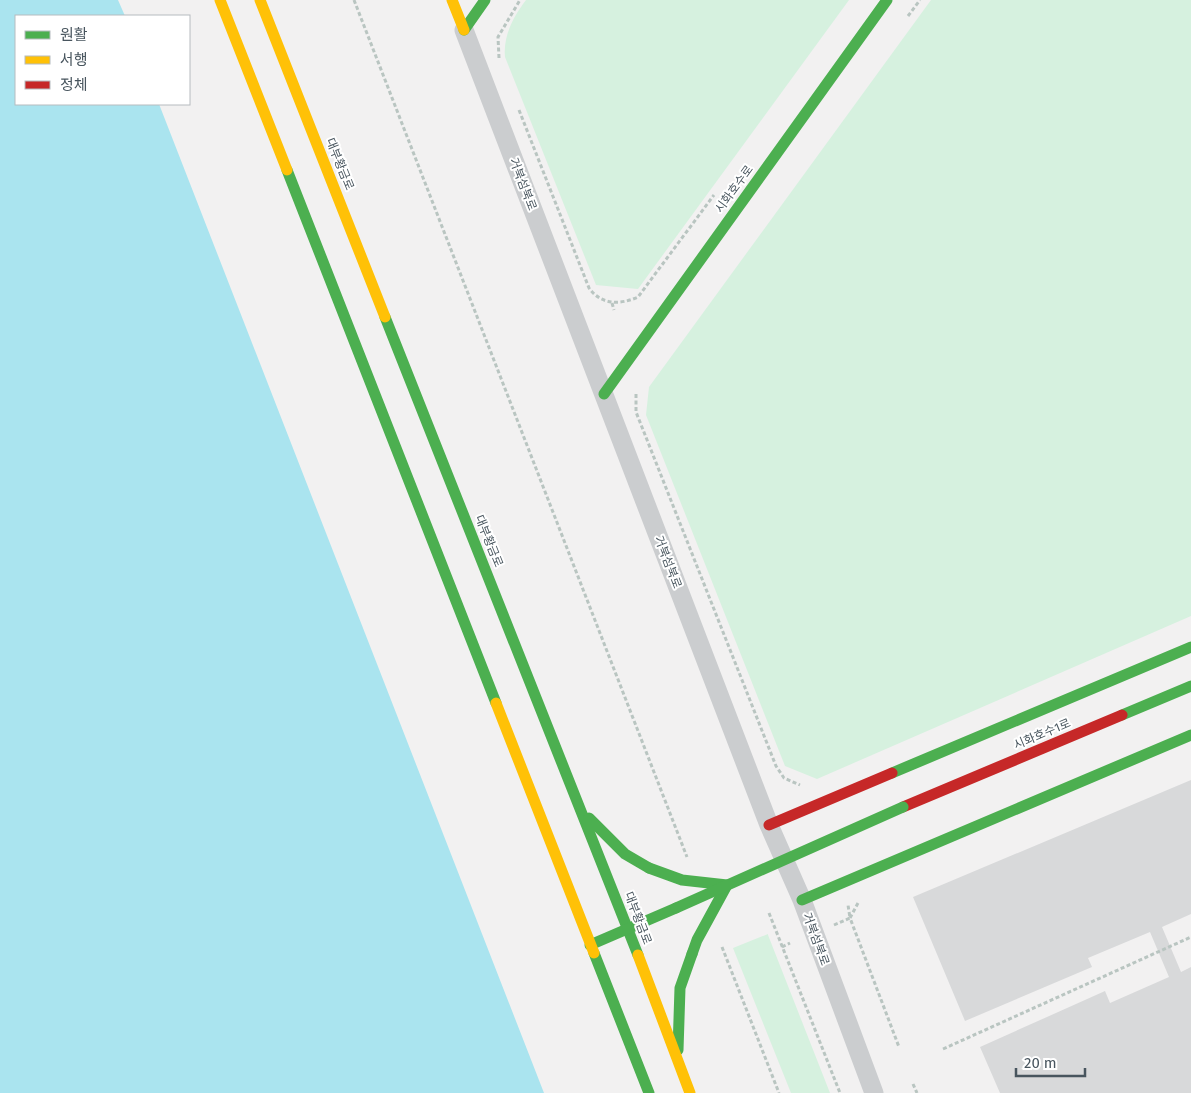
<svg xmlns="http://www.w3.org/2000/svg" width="1191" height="1093" viewBox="0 0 1191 1093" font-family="'Fira Sans','Noto Sans KR',sans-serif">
<rect width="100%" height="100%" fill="#f2f1f1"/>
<g fill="#d6f1df">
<path d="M526 0H849L638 289 596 285 505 57C503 36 513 17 526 0Z"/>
<path d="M931 0H1191V616L817 779 785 766 646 415 649 387Z"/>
<path d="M768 934V935L830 1093H791L733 948Z"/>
</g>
<path fill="#aae4ef" d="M0 0H118L125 16H16V104H159L544 1093H0Z"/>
<path fill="#d8d9da" d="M1191 780V914L1162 927 1181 972 1191 967V1093H1000L980 1047 1105 991 1110 1003 1169 977 1150 932 1088 958 1092 967 965 1021 913 897Z"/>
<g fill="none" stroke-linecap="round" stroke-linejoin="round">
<g stroke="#b9c5c1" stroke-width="3" stroke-dasharray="4 2.5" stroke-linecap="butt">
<path d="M354 0 687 857"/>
<path d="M908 16 920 0"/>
<path d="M499 58 498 37 520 0"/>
<path d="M519 110 589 288C601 305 620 305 638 297L714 195"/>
<path d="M612 303 614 310"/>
<path d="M636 394V412L776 766 784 778 800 785"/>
<path d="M858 903 850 918 899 1047"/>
<path d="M769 913 840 1093"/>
<path d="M834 925 850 918 848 905"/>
<path d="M722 947 779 1093"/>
<path d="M782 947 790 943"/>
<path d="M943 1049 1191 937"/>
<path d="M913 1084 917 1093"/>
</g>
<path stroke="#cbcdcf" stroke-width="19" d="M464 30 769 825 802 900 874 1093"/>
<g stroke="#4caf50" stroke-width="11">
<path d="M464 30 485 0"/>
<path d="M287 170 496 703"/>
<path d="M385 317 638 955"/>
<path d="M604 394 887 0"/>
<path d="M1122 715 1191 686"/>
<path d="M892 773 1191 647"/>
<path d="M589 818 625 854 649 868"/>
<path d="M802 900 1191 735"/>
<path d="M590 945 676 908"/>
<path d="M594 953 649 1093"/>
<path d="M678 1050 680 988 692 954"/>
</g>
<g stroke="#ffc107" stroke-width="11">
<path d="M220 0 287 170"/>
<path d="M260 0 385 317"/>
<path d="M452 0 464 30"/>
<path d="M496 703 594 953"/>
<path d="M638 955 690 1093"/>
</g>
<g stroke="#c62828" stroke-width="11">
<path d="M903 807 1122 715"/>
<path d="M769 825 892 773"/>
</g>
<g stroke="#4caf50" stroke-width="11">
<path d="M649 868 682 880 727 885 697 940 692 954"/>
<path d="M676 908 903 807"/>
</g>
</g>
<g text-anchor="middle" stroke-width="4" stroke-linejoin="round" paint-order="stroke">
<g font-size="12" fill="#48555e" stroke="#fff">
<text transform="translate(340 164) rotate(68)" y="4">대부황금로</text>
<text transform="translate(523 184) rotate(69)" y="4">거북섬북로</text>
<text transform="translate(734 189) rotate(-54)" y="4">시화호수로</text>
<text transform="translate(489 541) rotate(68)" y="4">대부황금로</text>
<text transform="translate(668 562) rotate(69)" y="4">거북섬북로</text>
<text transform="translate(1042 734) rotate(-23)" y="4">시화호수1로</text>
<text transform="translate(638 918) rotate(69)" y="4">대부황금로</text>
<text transform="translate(816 939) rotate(70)" y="4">거북섬북로</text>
</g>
</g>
<rect x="15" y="15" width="175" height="90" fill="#ffffff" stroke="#b6bbbf"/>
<rect x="25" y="31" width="25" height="8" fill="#4caf50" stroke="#b6bbbf"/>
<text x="60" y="40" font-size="15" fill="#48555e">원활</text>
<rect x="25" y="56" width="25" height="8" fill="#ffc107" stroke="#b6bbbf"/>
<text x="60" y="65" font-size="15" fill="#48555e">서행</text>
<rect x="25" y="81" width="25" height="8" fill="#c62828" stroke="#b6bbbf"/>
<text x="60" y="90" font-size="15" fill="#48555e">정체</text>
<path d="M1016 1068v8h69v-8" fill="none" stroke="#48555e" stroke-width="2.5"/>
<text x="1024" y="1068" font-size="15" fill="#48555e" stroke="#ffffff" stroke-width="4" paint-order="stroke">20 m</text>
</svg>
